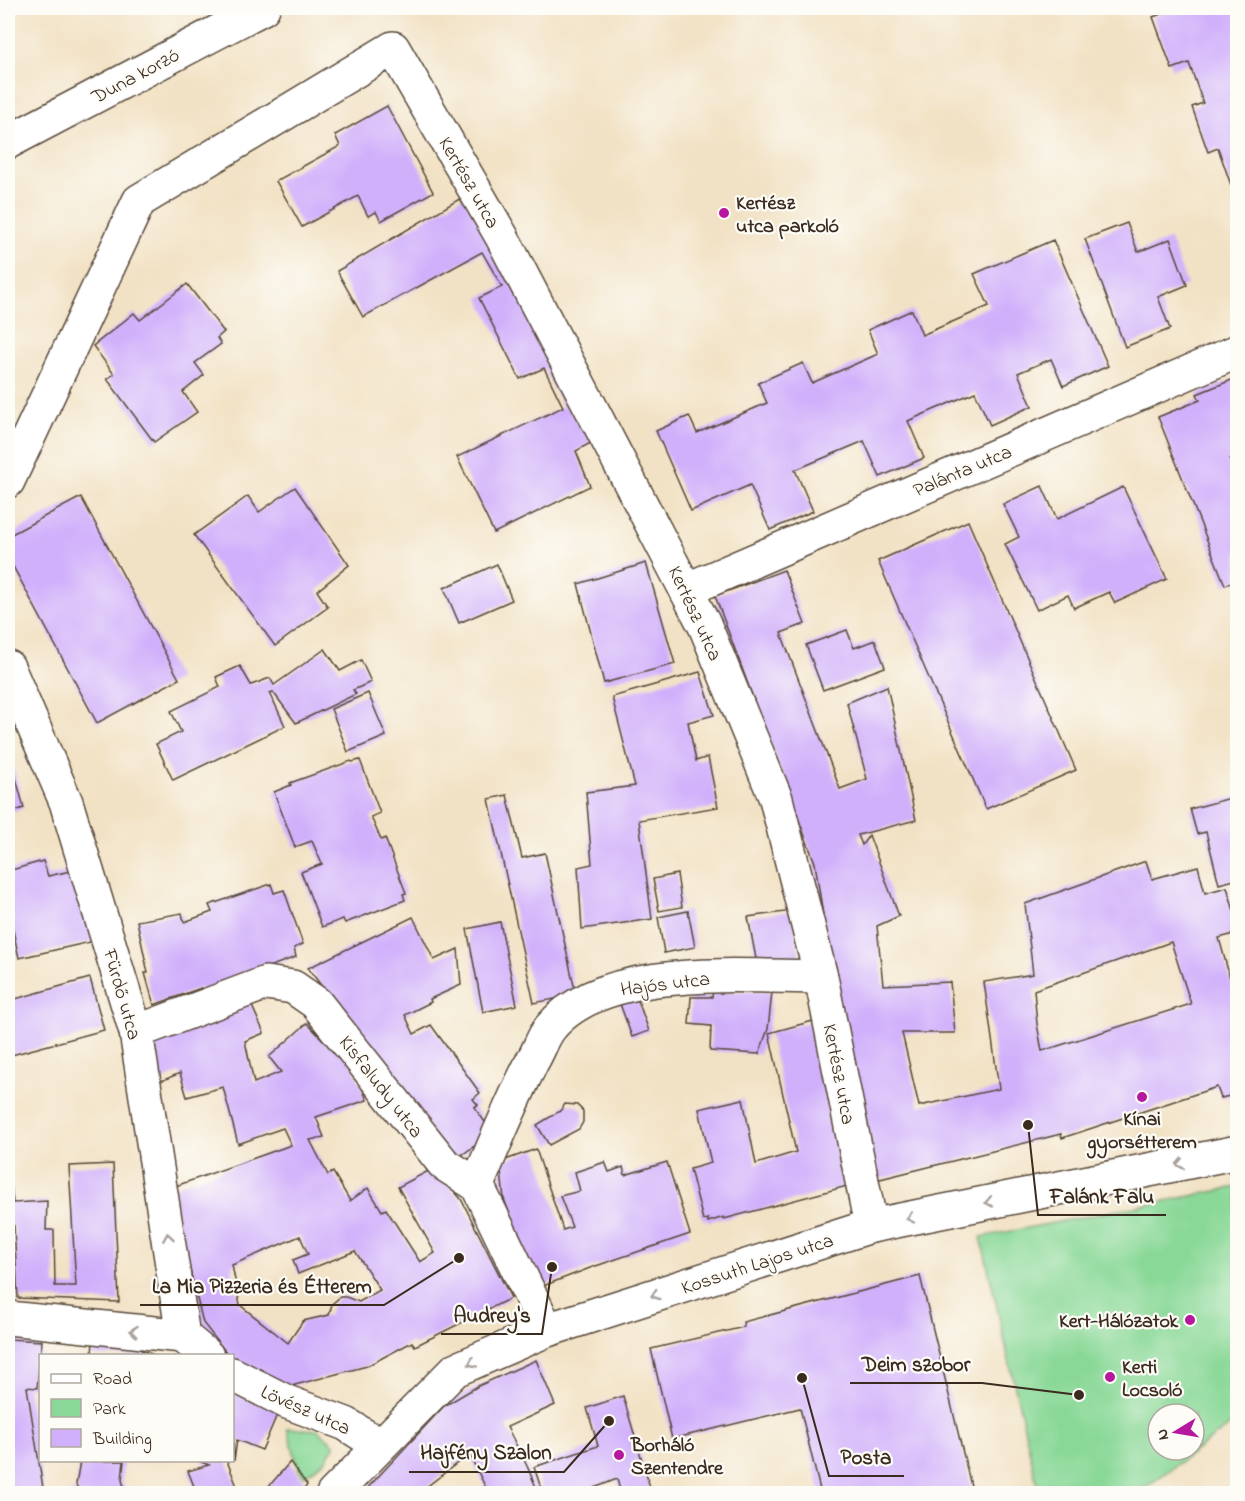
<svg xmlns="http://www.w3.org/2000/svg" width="1245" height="1501" viewBox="0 0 1245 1501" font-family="'Indie Flower',sans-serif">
<rect width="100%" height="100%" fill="#fdfcf7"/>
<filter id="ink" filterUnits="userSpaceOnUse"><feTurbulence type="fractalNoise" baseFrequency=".0167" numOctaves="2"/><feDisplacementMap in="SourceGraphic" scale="12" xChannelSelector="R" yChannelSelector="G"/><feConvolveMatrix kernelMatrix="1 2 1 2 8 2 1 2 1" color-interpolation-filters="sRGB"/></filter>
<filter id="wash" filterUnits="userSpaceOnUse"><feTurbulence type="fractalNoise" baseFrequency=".008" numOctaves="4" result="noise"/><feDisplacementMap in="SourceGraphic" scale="24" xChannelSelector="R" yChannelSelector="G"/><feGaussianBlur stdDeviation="1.35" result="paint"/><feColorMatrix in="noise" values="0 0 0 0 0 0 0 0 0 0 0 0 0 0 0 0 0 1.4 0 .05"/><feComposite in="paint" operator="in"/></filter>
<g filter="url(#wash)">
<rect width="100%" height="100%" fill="#f2e2c5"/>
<g fill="#89d897" stroke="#62815a" stroke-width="1.5" fill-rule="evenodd">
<path d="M1237 1187V1420L1138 1493H1039L981 1237ZM1158 1414H1194V1450H1158Z"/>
<path d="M287 1428 318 1430 335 1445 325 1461 304 1476 299 1470Z"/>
</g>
<g id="blocks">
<g fill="#d0b0fb" fill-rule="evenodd">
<path d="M1162 8H1238V205L1218 148 1208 152 1192 107 1203 103 1189 63 1172 69 1153 17 1164 13Z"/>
<path d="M387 106 433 192 381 221 376 212 368 216 358 196 302 227 276 181 340 146 335 135Z"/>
<path d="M473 191 603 436 576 451 590 486 494 533 457 457 563 407 544 368 520 379 479 298 502 287 482 252 363 317 337 271Z"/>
<path d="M1127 223 1138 252 1170 239 1187 285 1158 297 1170 329 1125 347 1085 239Z"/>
<path d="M1053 240 1108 366 1063 386 1051 359 1018 373 1032 406 990 425 975 392 908 421 924 458 880 477 864 441 795 470 813 511 770 530 750 485 691 511 656 431 689 416 697 433 767 403 758 383 803 363 812 383 878 354 868 330 912 310 922 335 989 306 974 274Z"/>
<path d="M187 284 224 332 217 338 221 344 195 363 204 375 183 392 197 412 154 442 107 379 114 374 93 346 134 313 140 320Z"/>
<path d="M1234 379 1238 387V456L1230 459 1238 479V580L1225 585 1158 417 1200 400 1197 394Z"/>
<path d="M1042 486 1057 519 1123 487 1167 579 1115 603 1109 592 1074 608 1068 595 1037 610 1005 544 1019 537 1003 504Z"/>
<path d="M295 487 349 565 317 591 328 607 275 646 194 535 248 496 259 512Z"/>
<path d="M81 497 179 679 97 723 8 557V536Z"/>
<path d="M968 521 1076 770 986 809 878 561Z"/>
<path d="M646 563 675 664 604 683 578 584Z"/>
<path d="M497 564 512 600 459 623 444 588Z"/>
<path d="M784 570 805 624 781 633 840 789 867 779 847 703 887 686 916 820 858 835 862 845 869 835 899 916 877 926 883 985 950 982 955 1033H902L919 1106 999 1089 984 982 1033 974 1025 904 1146 861 1152 879 1198 866 1205 893 1227 887 1238 924V933L1219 938 1238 1007V1094L1221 1098 1217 1087 1062 1138 1061 1134 876 1180 828 947 815 863 715 596ZM1171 942 1191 1004 1042 1051 1037 1024 1034 990Z"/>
<path d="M847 630 854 648 875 640 885 667 823 690 806 645Z"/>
<path d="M325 649 340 671 361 660 371 682 353 690 356 694 296 723 273 692 270 693 285 726 173 780 156 744 181 732 171 711 220 687 216 677 240 666 251 685 270 678 274 685Z"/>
<path d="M700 672 714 715 688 722 696 761 708 757 718 807 639 820 652 919 582 929 578 867 592 864 586 792 635 786 612 697Z"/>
<path d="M368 693 386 736 348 752 331 709Z"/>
<path d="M10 756 24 808 8 813V757Z"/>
<path d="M360 760 380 813 371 817 381 840 385 838 406 893 403 894 405 900 345 923 343 919 322 927 301 872 322 864 312 841 295 847 274 792 291 785 290 783 351 761 352 762Z"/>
<path d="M507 795 522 858 545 853 576 995 534 1003 489 799Z"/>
<path d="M1238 796V879L1219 884 1206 832 1197 834 1190 809Z"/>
<path d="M43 861 48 876 75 870 95 941 19 958 8 907V871Z"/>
<path d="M677 874 682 907 659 911 653 879Z"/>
<path d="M271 884 274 893 284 890 303 944 294 948 296 957 202 991 201 988 154 1005 145 973H148L137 921 182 913 184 922 212 912 209 905Z"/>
<path d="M688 911 695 947 664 953 658 917Z"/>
<path d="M792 911 801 963 757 964 748 917Z"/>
<path d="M413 917 434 960 458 949 461 985 430 999 431 1002 405 1015 414 1034 431 1025 480 1093 473 1099 478 1105 474 1107 493 1133 453 1161 308 968Z"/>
<path d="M500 922 517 1005 483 1012 467 929Z"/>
<path d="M90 978 104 1030 8 1056V1001Z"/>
<path d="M713 991 772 992 768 1029 759 1054 710 1051 711 1026 689 1024 691 997H712Z"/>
<path d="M636 995 649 1031 632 1037 619 1001Z"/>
<path d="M248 997 264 1033 245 1041 254 1083 281 1072 269 1057 307 1023 324 1041 336 1037 347 1051 367 1100 316 1117 324 1137 310 1140 328 1175 333 1172 350 1201 368 1188 382 1211 386 1209 420 1262 435 1253 398 1187 434 1168 461 1199 511 1298 415 1346 412 1342 367 1366 291 1386 292 1390 232 1359V1356H229L203 1323 170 1188 291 1145 283 1128 238 1144 223 1087 187 1097 180 1073 150 1086 146 1041ZM300 1236 308 1254 293 1260 298 1274 355 1251 380 1290 359 1302 346 1297H340L332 1304 329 1315 303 1321 288 1343 240 1305 232 1265Z"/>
<path d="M813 1021 851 1185 724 1219V1217L708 1222V1219L703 1220 690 1169 711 1163 699 1109 743 1099 756 1164 796 1152 769 1033Z"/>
<path d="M565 1104 577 1105 583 1111V1122L579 1129 549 1145 537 1125 560 1111Z"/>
<path d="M536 1149 563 1230 572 1227 560 1196 580 1191 575 1172 605 1162 609 1172 623 1167 625 1175 667 1162 690 1234 590 1268 538 1288 504 1199 500 1162Z"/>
<path d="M113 1164 119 1302 18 1298 14 1226 8 1227V1186L11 1185 13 1203 47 1201 46 1230H54L55 1286H76L69 1166Z"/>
<path d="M920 1276 973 1494H821L800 1408 672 1439 651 1349 744 1327 743 1322Z"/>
<path d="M8 1339 42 1341 37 1388 27 1387 44 1494H8Z"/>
<path d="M93 1339 119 1341 154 1355 92 1356Z"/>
<path d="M536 1360 555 1405 507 1427 527 1466 539 1494H489L469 1454 420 1492 421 1494H362L444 1406 478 1386Z"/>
<path d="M232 1392 279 1410 262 1450 237 1440 234 1461Z"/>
<path d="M623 1396 652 1494H621L617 1479 579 1494H543L534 1467 598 1446 587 1408Z"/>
<path d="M80 1461H124L122 1480 126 1494H68L78 1490 76 1484Z"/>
<path d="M199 1461H227L240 1494H197L188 1471 209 1465Z"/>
<path d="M290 1462 307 1485 301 1494H256L270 1485Z"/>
</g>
</g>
</g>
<g filter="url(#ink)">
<use href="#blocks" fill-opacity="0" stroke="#564637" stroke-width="1.5"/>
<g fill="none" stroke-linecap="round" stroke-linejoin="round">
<g stroke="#564637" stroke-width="36">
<g id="minor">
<path d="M8 142 263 8"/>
<path d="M8 481 139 201 393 48 502 237 686 590 705 626 776 799 821 977 871 1226"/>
<path d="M686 590 1238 351"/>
<path d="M8 667 66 802 136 1032 183 1336"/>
<path d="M136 1032 266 983 293 987 316 1003 444 1164 477 1185 547 1330"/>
<path d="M477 1185C495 1143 512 1101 533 1060 539 1050 543 1037 550 1028 603 962 745 977 821 977"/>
<path d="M8 1318 183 1336 207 1356"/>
<path d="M232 1374 287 1402 346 1424 379 1445"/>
<path d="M333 1494 455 1370 547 1330 871 1226 1238 1152"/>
</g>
</g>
<use href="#minor" stroke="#fff" stroke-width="33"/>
</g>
<defs><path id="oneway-chevron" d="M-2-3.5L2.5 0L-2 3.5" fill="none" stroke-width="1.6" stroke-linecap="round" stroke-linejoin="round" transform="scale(1.5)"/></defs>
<g stroke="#a79f9a">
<use href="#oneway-chevron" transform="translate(1180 1164) rotate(169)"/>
<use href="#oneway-chevron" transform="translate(989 1202) rotate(169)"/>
<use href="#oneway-chevron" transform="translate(910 1218) rotate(168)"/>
<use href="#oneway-chevron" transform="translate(168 1237) rotate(-99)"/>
<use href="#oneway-chevron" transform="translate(655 1295) rotate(162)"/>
<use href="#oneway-chevron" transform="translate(134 1331) rotate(-174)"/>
<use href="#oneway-chevron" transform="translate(472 1363) rotate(156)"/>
</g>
</g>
<g fill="#b5179e" stroke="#fdfcf7" stroke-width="2">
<circle cx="724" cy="213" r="6"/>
<circle cx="1142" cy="1097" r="6"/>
<circle cx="1190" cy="1320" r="6"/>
<circle cx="1110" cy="1377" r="6"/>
<circle cx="619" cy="1455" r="6"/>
</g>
<g text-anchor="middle" stroke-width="4.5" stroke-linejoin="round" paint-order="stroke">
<g font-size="20" fill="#3b2a1e" stroke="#fdfcf7">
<text transform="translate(135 75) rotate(-28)" y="7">Duna korzó</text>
<text transform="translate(470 182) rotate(60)" y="7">Kertész utca</text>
<text transform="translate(962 470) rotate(-23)" y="7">Palánta utca</text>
<text transform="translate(696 613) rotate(65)" y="7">Kertész utca</text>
<text transform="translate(665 983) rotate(-7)" y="7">Hajós utca</text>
<text transform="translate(123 994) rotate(74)" y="7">Fürdő utca</text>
<text transform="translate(840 1074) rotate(79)" y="7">Kertész utca</text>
<text transform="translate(382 1086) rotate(52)" y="7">Kisfaludy utca</text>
<text transform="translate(757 1263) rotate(-18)" y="7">Kossuth Lajos utca</text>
<text transform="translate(306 1409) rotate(24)" y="7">Lövész utca</text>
</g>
<g font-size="20" font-weight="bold" fill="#3b2a1e" stroke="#fdfcf7" text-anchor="start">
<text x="736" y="209">Kertész<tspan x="736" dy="23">utca parkoló</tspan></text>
<text x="1142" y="1125" text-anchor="middle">Kínai<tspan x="1142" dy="23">gyorsétterem</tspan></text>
<text x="1178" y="1327" text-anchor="end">Kert-Hálózatok</text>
<text x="1122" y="1373">Kerti<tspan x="1122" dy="23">Locsoló</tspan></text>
<text x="631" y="1451">Borháló<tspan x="631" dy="23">Szentendre</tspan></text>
</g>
</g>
<path fill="none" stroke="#3b2a1e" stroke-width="2" d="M1028 1125L1038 1215H1166M459 1258L384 1305H140M552 1267L542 1334H441M1079 1395L982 1383H850M609 1421L564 1472H409M802 1378L829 1476H904"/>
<g fill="#3b2a1e" stroke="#fdfcf7" stroke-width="2">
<circle cx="1028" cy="1125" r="6"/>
<circle cx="459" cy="1258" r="6"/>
<circle cx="552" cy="1267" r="6"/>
<circle cx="1079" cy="1395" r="6"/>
<circle cx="609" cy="1421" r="6"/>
<circle cx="802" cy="1378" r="6"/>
</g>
<g font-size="21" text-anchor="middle" font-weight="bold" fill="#3b2a1e" stroke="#fdfcf7" stroke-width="4.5" stroke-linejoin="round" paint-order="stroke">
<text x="1102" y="1203">Falánk Falu</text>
<text x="262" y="1293">La Mia Pizzeria és Étterem</text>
<text x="492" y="1322">Audrey's</text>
<text x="916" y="1371">Deim szobor</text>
<text x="486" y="1459">Hajfény Szalon</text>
<text x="866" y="1464">Posta</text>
</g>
<rect width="1245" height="1501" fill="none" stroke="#fdfcf7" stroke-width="30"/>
<rect x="39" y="1354" width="195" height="108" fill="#fdfcf7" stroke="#afa8a0" stroke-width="1.5"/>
<rect x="51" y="1374" width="30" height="9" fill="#ffffff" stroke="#afa8a0" stroke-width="1.5"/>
<text x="93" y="1384" font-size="18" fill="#3b2a1e">Road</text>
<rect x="51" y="1399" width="30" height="18" fill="#89d897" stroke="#afa8a0" stroke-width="1.5"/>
<text x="93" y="1414" font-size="18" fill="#3b2a1e">Park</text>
<rect x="51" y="1429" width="30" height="18" fill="#d0b0fb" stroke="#afa8a0" stroke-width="1.5"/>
<text x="93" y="1444" font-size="18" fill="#3b2a1e">Building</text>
<g transform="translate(1176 1432) rotate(259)"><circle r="28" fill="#fdfcf7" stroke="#afa8a0" stroke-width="1.5"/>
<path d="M0-4.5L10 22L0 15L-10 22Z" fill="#b5179e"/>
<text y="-9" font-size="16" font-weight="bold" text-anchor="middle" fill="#3b2a1e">N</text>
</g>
</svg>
